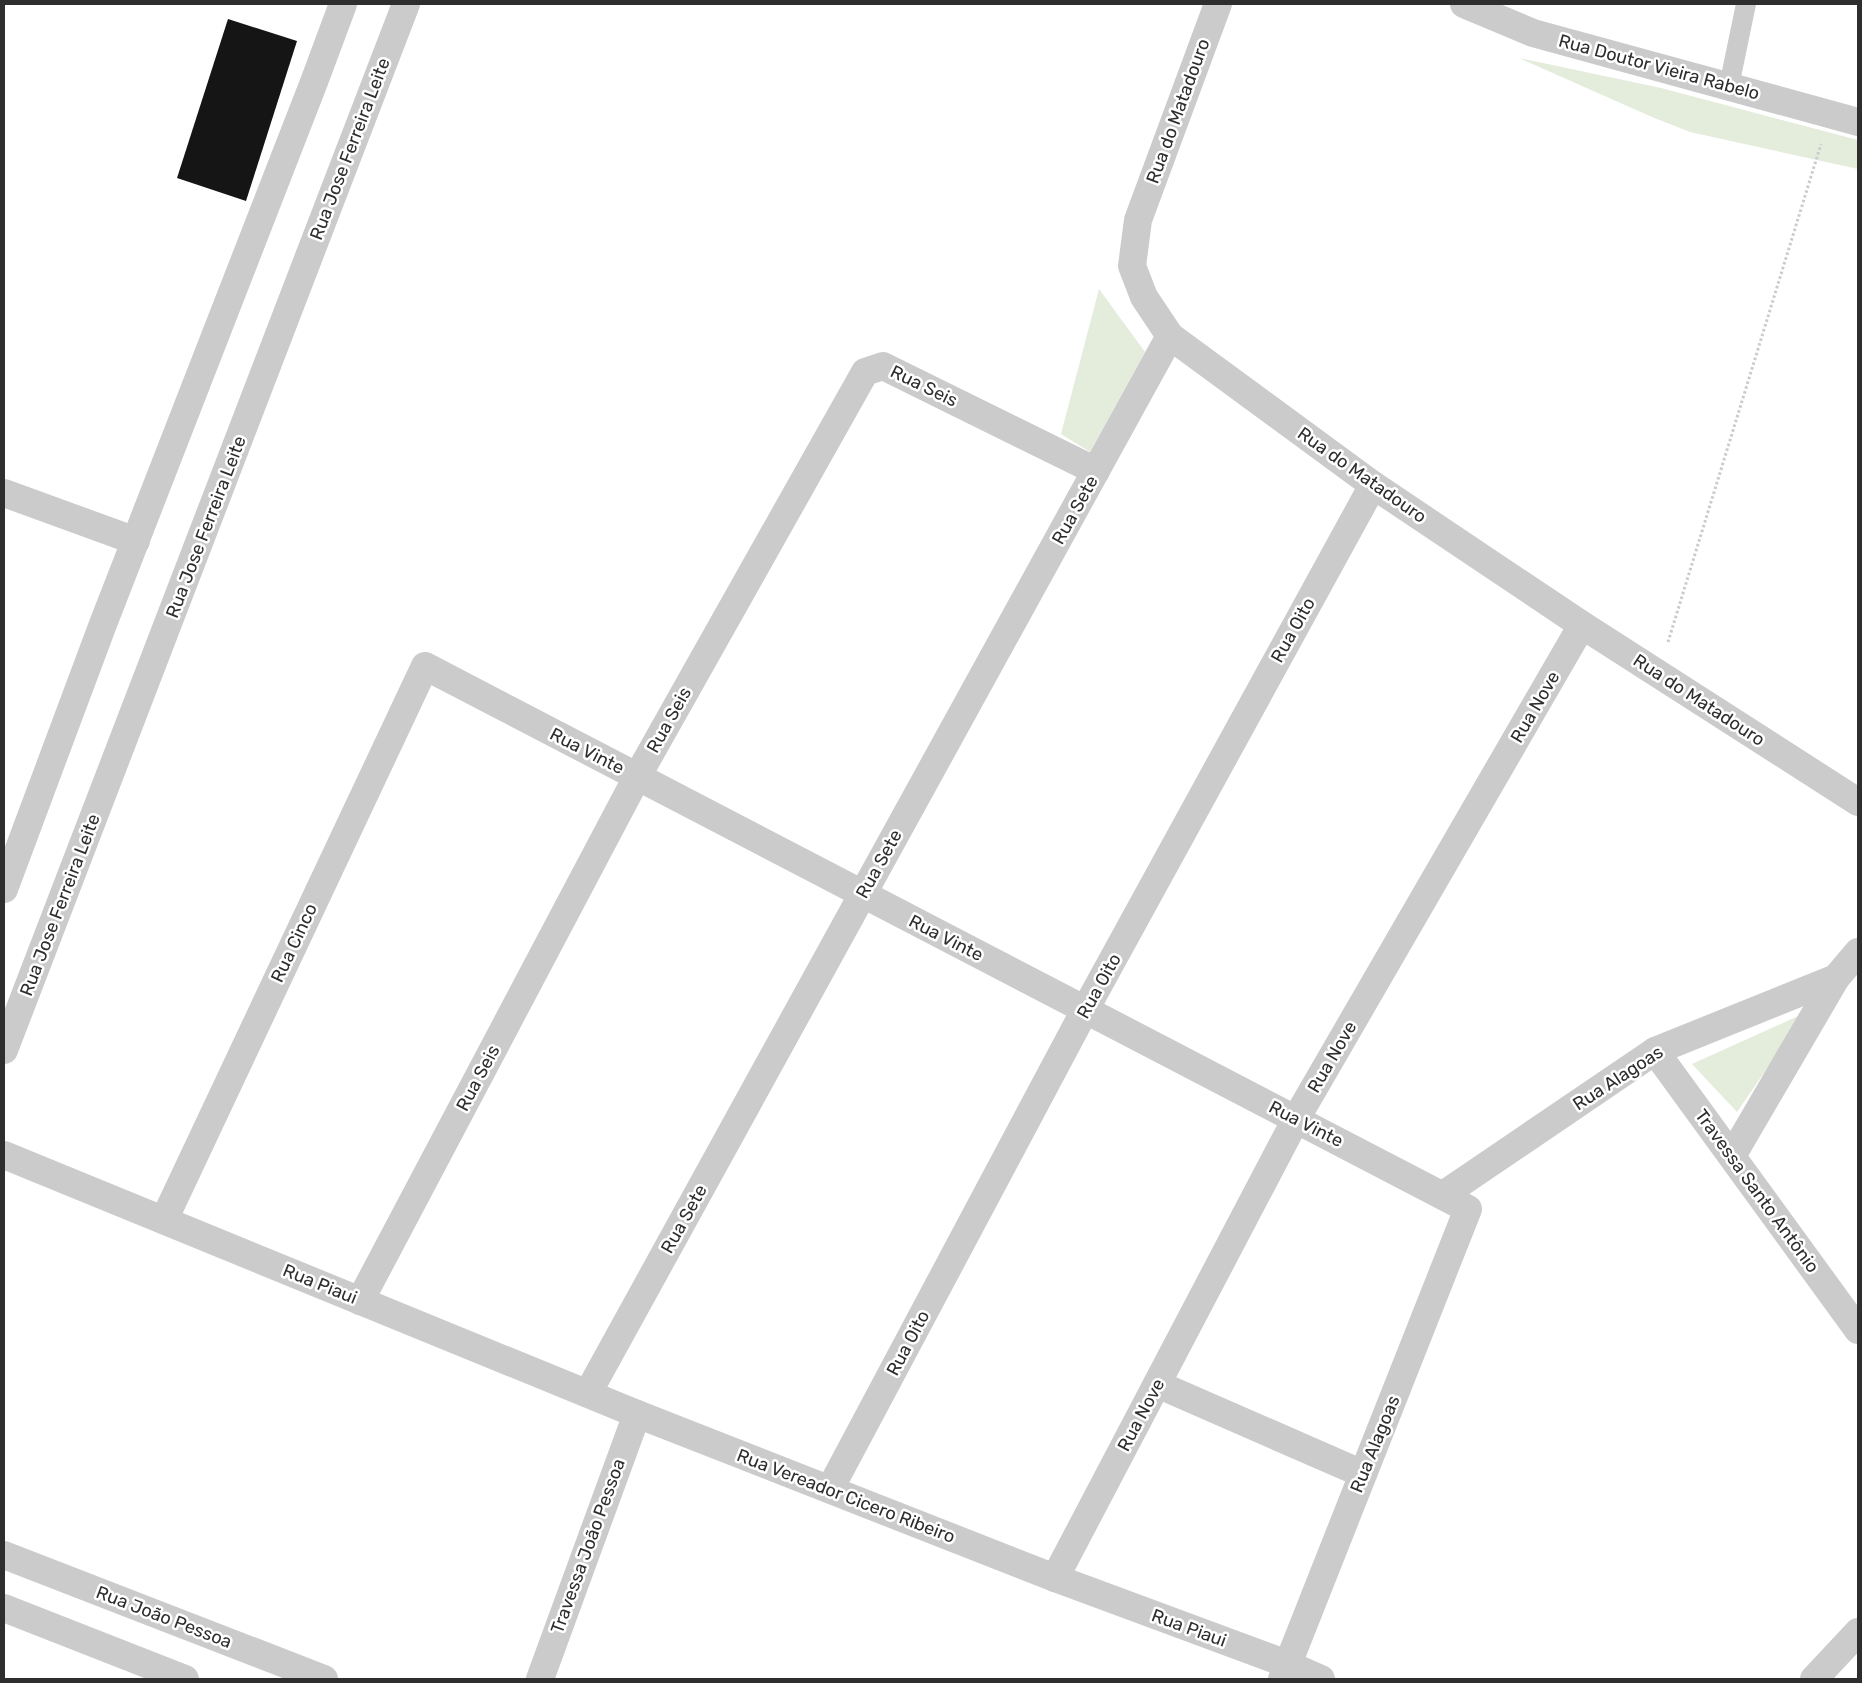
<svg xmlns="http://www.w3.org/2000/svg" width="1862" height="1683" viewBox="0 0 1862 1683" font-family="Rubik,sans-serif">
<rect width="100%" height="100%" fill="#fff"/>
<g fill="#e4ecdc">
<path d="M1519 58 1661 88 1858 140V169L1690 132 1652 117Z"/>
<path d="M1099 289 1145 352 1090 452 1061 434Z"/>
<path d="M1805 1013 1737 1112 1692 1064Z"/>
</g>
<path fill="#151515" d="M228 19 297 41 246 201 177 178Z"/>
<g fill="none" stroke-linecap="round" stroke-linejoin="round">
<path stroke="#cbcbcb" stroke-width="3" stroke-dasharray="2.5 2.5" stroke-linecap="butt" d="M1668 642 1821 144"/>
<path stroke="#cbcbcb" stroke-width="20" d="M1729 86 1746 4"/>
<g stroke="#cbcbcb" stroke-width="28">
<path d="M4 493 136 541"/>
<path d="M4 889 103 624 314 82 343 4"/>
<path d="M4 1050 406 4"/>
<path d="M1655 1051 1858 1330"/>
<path d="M4 1155 637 1414 1055 1578 1287 1664 1321 1679"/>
<path d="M1732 1156 1836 978"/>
<path d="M1443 1195 1655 1051 1836 978 1858 952"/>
<path d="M164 1220 425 666 1468 1209 1282 1679"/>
<path d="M360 1301 637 777 865 372 883 366 1096 471"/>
<path d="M1157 1384 1363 1474"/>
<path d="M588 1393 1170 336"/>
<path d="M830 1489 1085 1010 1373 485"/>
<path d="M4 1555 324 1679"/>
<path d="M1055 1578 1296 1119 1582 625"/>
<path d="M4 1608 185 1679"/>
<path d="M540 1679 637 1414"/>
<path d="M1814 1679 1858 1632"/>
</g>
<g stroke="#cbcbcb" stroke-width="28">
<path d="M1218 4 1138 220 1132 266 1144 297 1170 336 1373 485 1582 625 1858 802"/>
<path d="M1464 4 1533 33 1858 122"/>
</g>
</g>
<g text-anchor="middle" stroke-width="5" stroke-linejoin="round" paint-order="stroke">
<g font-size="18" fill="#2e2e2e" stroke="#fff">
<text transform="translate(1659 67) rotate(15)" y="6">Rua Doutor Vieira Rabelo</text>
<text transform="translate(1178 111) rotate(-70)" y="6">Rua do Matadouro</text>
<text transform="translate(350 149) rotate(-69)" y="6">Rua Jose Ferreira Leite</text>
<text transform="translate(924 386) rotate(26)" y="6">Rua Seis</text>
<text transform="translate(1362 475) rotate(35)" y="6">Rua do Matadouro</text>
<text transform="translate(1075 510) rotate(-61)" y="6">Rua Sete</text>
<text transform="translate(206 527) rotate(-69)" y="6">Rua Jose Ferreira Leite</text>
<text transform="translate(1293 630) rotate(-61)" y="6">Rua Oito</text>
<text transform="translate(1699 700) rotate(33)" y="6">Rua do Matadouro</text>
<text transform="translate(1535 707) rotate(-60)" y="6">Rua Nove</text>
<text transform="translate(669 720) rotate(-61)" y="6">Rua Seis</text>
<text transform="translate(587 751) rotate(27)" y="6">Rua Vinte</text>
<text transform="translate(879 864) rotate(-61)" y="6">Rua Sete</text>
<text transform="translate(60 905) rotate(-69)" y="6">Rua Jose Ferreira Leite</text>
<text transform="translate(946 938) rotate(27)" y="6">Rua Vinte</text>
<text transform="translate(294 943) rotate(-65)" y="6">Rua Cinco</text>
<text transform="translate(1099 986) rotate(-61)" y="6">Rua Oito</text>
<text transform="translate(1332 1057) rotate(-60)" y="6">Rua Nove</text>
<text transform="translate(478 1078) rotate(-62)" y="6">Rua Seis</text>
<text transform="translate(1618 1078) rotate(-33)" y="6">Rua Alagoas</text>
<text transform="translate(1306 1124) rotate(27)" y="6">Rua Vinte</text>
<text transform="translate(1757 1191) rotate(54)" y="6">Travessa Santo Antônio</text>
<text transform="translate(684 1219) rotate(-61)" y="6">Rua Sete</text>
<text transform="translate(320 1284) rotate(22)" y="6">Rua Piaui</text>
<text transform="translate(908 1343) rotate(-62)" y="6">Rua Oito</text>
<text transform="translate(1141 1415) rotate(-62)" y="6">Rua Nove</text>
<text transform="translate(1375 1444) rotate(-68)" y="6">Rua Alagoas</text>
<text transform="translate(846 1496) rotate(21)" y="6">Rua Vereador Cicero Ribeiro</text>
<text transform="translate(588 1546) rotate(-70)" y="6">Travessa João Pessoa</text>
<text transform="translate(164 1617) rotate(21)" y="6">Rua João Pessoa</text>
<text transform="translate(1189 1628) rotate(20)" y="6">Rua Piaui</text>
</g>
</g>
<rect width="1862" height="1683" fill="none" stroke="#2e2e2e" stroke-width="10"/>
</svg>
